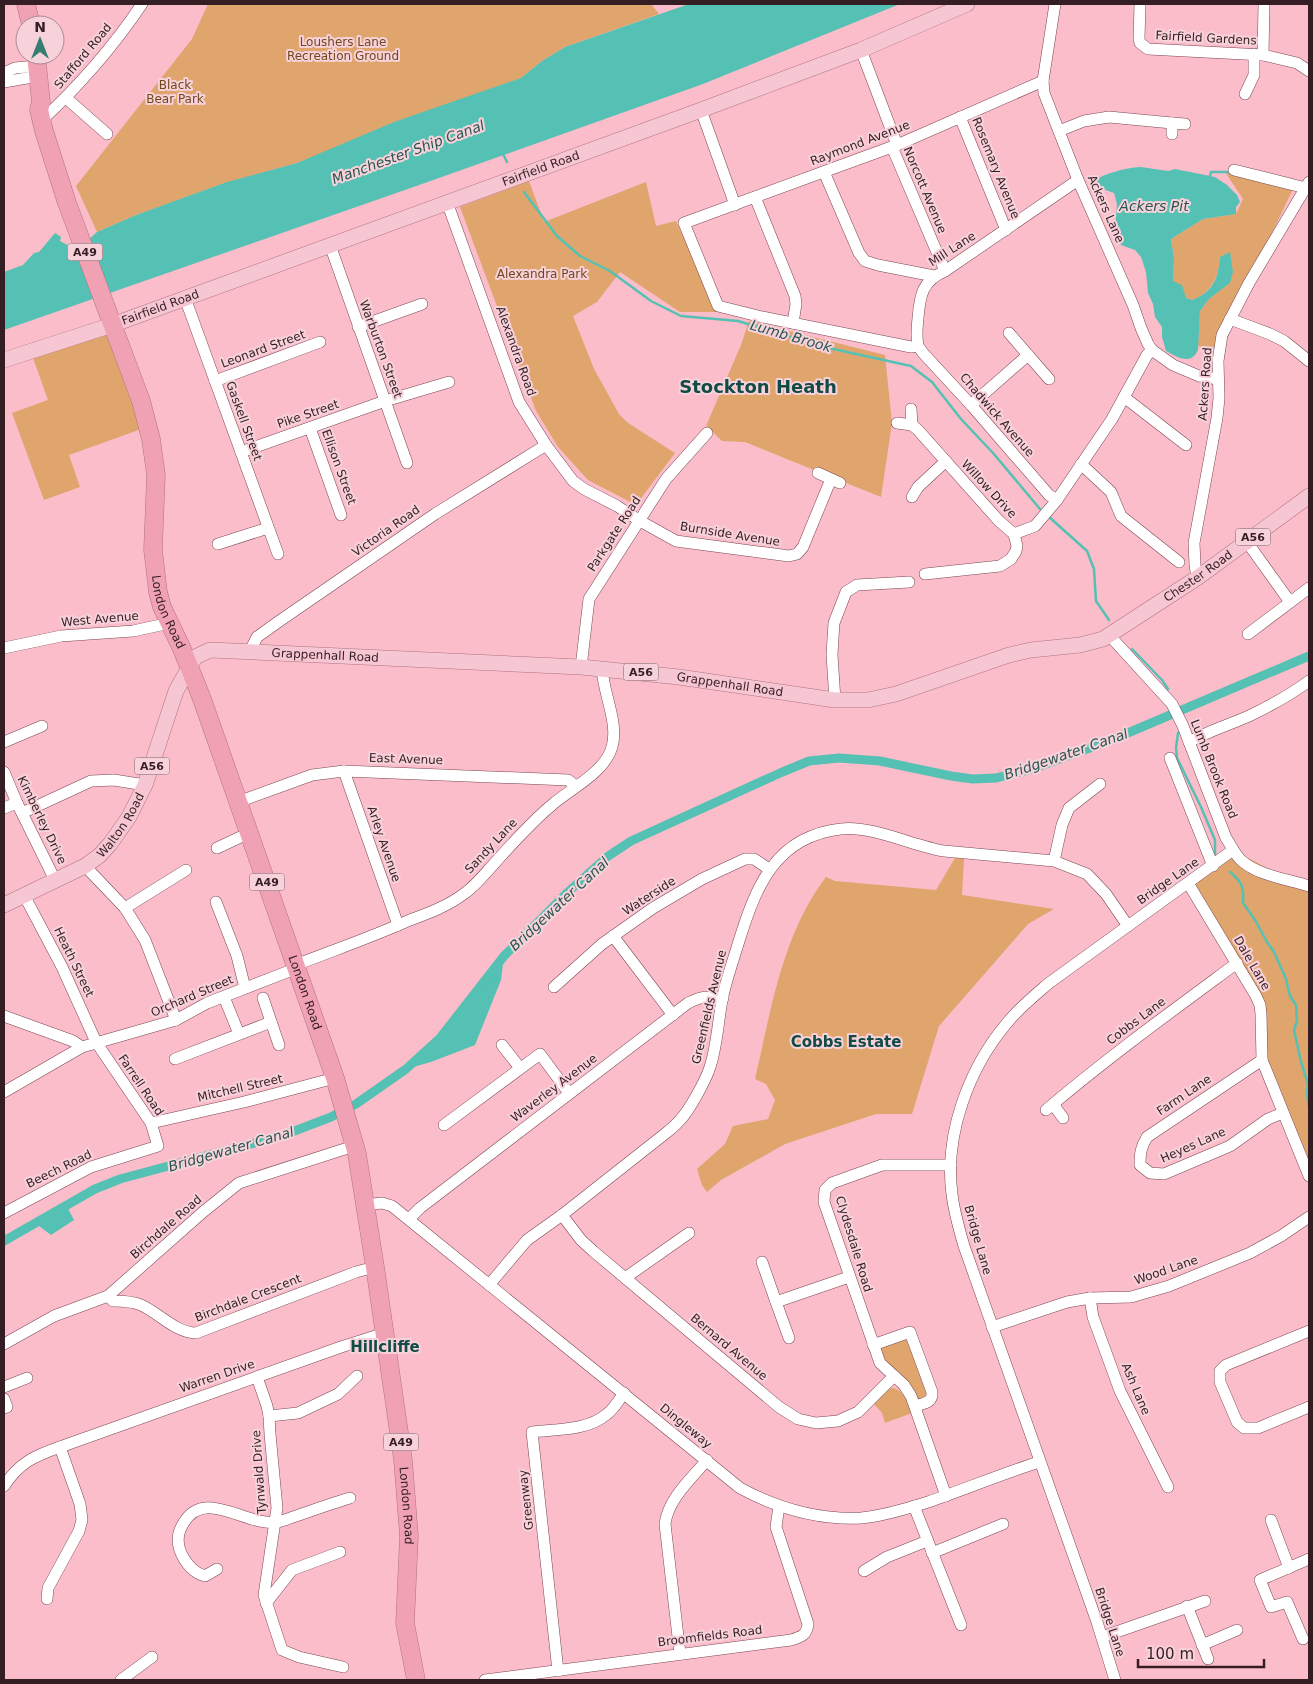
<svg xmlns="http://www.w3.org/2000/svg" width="1313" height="1684" viewBox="0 0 1313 1684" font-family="'DejaVu Sans',sans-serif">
<rect width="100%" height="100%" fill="#fbbdca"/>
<g fill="#dfa56c">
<path d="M208 4H651L659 14 565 47 542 61 521 78 297 163 222 184 136 215 97 232 76 186 192 39Z"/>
<path d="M1225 172 1265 183 1293 189 1212 359 1198 345 1200 311 1209 299 1230 283V253L1220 257C1218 279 1213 289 1194 300L1186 298 1173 282 1174 259 1171 239 1203 219 1236 214 1243 199Z"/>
<path d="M529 181 544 222 646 182 656 226 676 221 718 312H680L620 272 597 302 573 316 594 369 619 414 628 423 675 453 636 505 588 480 558 447 536 411 460 207Z"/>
<path d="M749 321 885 355 892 423 881 497 745 442 722 441 706 426 741 345Z"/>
<path d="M111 329 147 427 69 455 80 487 44 500 12 413 48 400 33 358Z"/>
<path d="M1233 850 1288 879 1309 886V1174L1269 1080 1261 1014 1188 883Z"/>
<path d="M955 858 964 859 962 895 1054 909 1028 924 939 1026 912 1114H876L785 1144 721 1180 707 1192 702 1185 697 1169 725 1144 733 1126 768 1119 775 1100 766 1084 755 1079C771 1010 782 935 826 877L835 881 936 890Z"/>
<path d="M903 1339 908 1341 926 1388V1397L919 1401 884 1358 879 1349Z"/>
<path d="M892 1388C904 1389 908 1403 912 1413L885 1423 882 1413 873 1403 888 1389Z"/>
</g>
<g fill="#54c1b4">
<path d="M689 4H900L703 84 422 184 4 330V272L23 265 34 253 39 252 55 233 61 237 60 241 77 250 97 232 136 215 227 182 297 163 394 122 521 78 542 61 565 47Z"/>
<path d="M1141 167 1168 171 1175 169 1215 177 1227 185 1237 195 1240 202 1236 207V214L1203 219 1171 239 1174 259 1173 281 1182 285 1186 298 1193 300C1214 290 1218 279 1220 257L1230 252 1233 272 1230 283 1209 299 1200 311 1198 350C1191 366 1177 357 1166 351L1162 337V327L1155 317 1153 304 1148 293 1146 272 1141 257 1135 250 1121 245 1115 230 1117 204 1114 193 1094 186 1092 181C1108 173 1123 168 1141 167Z"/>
<path d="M504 956 501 980 475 1045 431 1062 406 1069 440 1038Z"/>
<path d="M66 1205 74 1220 51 1235 35 1223Z"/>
</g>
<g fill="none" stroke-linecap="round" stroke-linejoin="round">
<g stroke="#54c1b4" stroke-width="2.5">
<path d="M502 152 507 162"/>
<path d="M1210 176 1211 172H1231"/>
<path d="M524 192 557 236 580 256 610 271 651 301 681 316 738 321 824 347 911 366 932 382 961 419 993 453 1040 509"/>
<path d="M1048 516 1087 551 1094 569 1096 601 1109 620"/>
<path d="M1132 649 1162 680 1168 689"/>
<path d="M1178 733 1176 748 1177 758 1201 807 1215 840V854"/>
<path d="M1230 872C1242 882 1244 887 1243 903L1255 920 1267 942 1274 952 1286 979 1290 996 1296 1005 1297 1021 1294 1030 1301 1062 1308 1084 1307 1093 1309 1109"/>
</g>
<path stroke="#54c1b4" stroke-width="9" d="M4 1241 95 1189 120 1179 284 1135 331 1117 356 1104 406 1069 440 1038 504 956 568 892 607 857 631 841 780 773 809 761 839 758 880 761 951 776 973 779 996 778 1032 769 1109 741 1309 656"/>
<g stroke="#7a4653" stroke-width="12">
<g id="minor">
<path d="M1055 4 1043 81 1044 93 1078 180 1133 305 1141 328 1148 344 1152 350 1173 365 1199 376 1218 379"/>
<path d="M1140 4 1139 39 1140 43 1148 49 1263 55 1297 63 1309 71"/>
<path d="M861 50 897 145"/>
<path d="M1263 55 1264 4"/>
<path d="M4 73 15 68 37 66"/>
<path d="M1043 81 897 145 684 223 718 306 762 317 911 347 918 346C916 336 917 328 918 318 920 295 922 281 945 271L1078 180"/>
<path d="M4 82 38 76"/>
<path d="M1245 94 1254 75V54"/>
<path d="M66 98 107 134"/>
<path d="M701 110 735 205"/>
<path d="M960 117 1006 230"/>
<path d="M41 121C79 86 113 47 142 4"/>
<path d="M1059 131 1084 121 1109 117 1172 123"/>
<path d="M1172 134V123L1185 124"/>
<path d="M892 147 945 271"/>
<path d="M1234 170 1306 188"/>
<path d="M824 172 859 253 865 261 878 265 934 276"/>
<path d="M755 197 795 296 796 304 793 323"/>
<path d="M447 202 519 402 546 445 573 481 584 489 617 506 640 521 676 541 789 556 797 554 803 547 831 479"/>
<path d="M330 245 407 463"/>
<path d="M185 298 278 554"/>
<path d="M1230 319 1270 334 1284 341 1309 361"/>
<path d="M358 327 422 304"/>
<path d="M1009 333 1049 379"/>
<path d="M918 346 923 353 971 405 1049 495 1057 500"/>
<path d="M215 381 320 342"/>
<path d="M1124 397 1186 445"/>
<path d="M971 405 1028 355"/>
<path d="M897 423 912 425 911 409"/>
<path d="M912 425 918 430 999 521 1014 534"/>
<path d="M310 428 341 515"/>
<path d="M241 452 385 401 449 382"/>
<path d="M1081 464 1111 492 1121 516 1179 562"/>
<path d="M818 473 840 483"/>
<path d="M912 497 918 487 946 461"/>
<path d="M1014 534 1035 526 1057 500 1112 419 1147 355 1152 350"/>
<path d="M1247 542 1290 602"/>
<path d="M218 544 268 528"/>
<path d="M925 574 1000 566 1011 559 1016 551 1017 546 1014 534"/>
<path d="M1197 578 1195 565 1194 543 1217 418 1219 398 1218 361 1222 335 1249 283 1309 182"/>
<path d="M1248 634 1309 588"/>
<path d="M1110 636 1172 704 1183 726 1226 838C1231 845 1235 855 1242 861 1259 876 1288 879 1309 886"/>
<path d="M4 648 61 636 133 631 170 623"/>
<path d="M250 651 257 637 278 622 435 514 546 445"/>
<path d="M581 667 589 599 666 479 707 433"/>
<path d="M835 700 832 655 833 638 834 623 846 592 857 585 909 582"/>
<path d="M4 742 42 726"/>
<path d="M1189 742C1208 731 1229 725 1249 716 1270 706 1290 695 1309 681"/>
<path d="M1170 758 1213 866"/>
<path d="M344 771 398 925"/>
<path d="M4 772 17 803 55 880"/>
<path d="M238 802 312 775 344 771 568 780 576 786"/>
<path d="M4 808 17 803"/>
<path d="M22 813 91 781 114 780 145 785"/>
<path d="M217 848 249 833"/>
<path d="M1054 861 1062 825 1069 808 1100 784"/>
<path d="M85 866 125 908 145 940 176 1020"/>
<path d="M1188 883 1256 996 1260 1005 1261 1014 1262 1060 1309 1176"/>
<path d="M216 902 237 956 245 988"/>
<path d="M125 908 186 870"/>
<path d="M613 936 673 1015"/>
<path d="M554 987 602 944 653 908 702 879 745 859H754L769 869"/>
<path d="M224 997 239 1034"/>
<path d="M263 998 279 1045"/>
<path d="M4 1016 73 1041 82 1047"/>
<path d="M502 1045 520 1068"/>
<path d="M175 1059 271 1022"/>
<path d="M1262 1060 1147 1137C1141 1147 1140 1153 1140 1165L1150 1173 1164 1174 1230 1146 1268 1119 1283 1113"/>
<path d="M4 1092 82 1047 176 1020 207 1003 292 970 301 963C337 949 374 936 410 920 429 913 448 906 465 893 475 886 483 876 492 866 511 845 530 823 553 804 572 788 605 772 612 747 619 723 603 693 602 668"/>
<path d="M1053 1104 1063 1118"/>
<path d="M1046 1110C1107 1058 1172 1011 1237 963"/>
<path d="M151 1123 244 1102 335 1078"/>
<path d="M444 1125 540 1054 569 1093"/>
<path d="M364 1205 382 1203 392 1206 740 1488C777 1508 817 1520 861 1518 883 1516 906 1509 928 1502 965 1489 1002 1474 1039 1462"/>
<path d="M4 1213 91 1167 158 1146 151 1123 96 1042 62 967 24 895"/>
<path d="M562 1215 581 1240 593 1251 779 1407 798 1419 816 1423 838 1421 858 1412 894 1376"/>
<path d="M409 1219 420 1208 688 1003C702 996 707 996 723 998"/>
<path d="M762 1262 776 1302 849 1277"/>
<path d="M625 1278 689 1233"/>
<path d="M489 1285 527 1240 562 1215 666 1133C671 1129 676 1125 680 1120 689 1111 706 1080 710 1067 717 1046 718 1022 722 1000 726 980 733 961 739 941 756 886 776 836 841 829 870 825 914 846 944 851L1054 861 1087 874 1106 894 1128 926"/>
<path d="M108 1296 113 1301C122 1301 132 1301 141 1305 159 1313 176 1333 196 1333L356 1272 375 1267"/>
<path d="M1090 1298 1093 1317 1120 1391 1168 1487"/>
<path d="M776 1302 789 1338"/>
<path d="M992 1327 1067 1302 1090 1298 1131 1297 1169 1286 1250 1253 1281 1236 1309 1217"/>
<path d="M1309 1331 1226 1365 1220 1371V1382L1237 1422 1244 1428H1258L1309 1407"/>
<path d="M4 1344 54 1316 108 1296 203 1212 239 1183 354 1146"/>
<path d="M873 1345 910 1332 932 1392C933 1403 924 1403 915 1406"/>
<path d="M257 1377 267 1406 269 1416 270 1434 277 1508 264 1595 282 1650 299 1657 343 1667"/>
<path d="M4 1387 27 1378"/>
<path d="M4 1399 7 1407 4 1408"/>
<path d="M269 1416 298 1413 338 1394 357 1376"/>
<path d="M60 1447 341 1347 385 1333"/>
<path d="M4 1486C19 1463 34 1456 60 1447L80 1504 82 1520 79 1531 48 1588 47 1599"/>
<path d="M946 1496 911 1396 904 1385 880 1363 824 1202 825 1190 832 1183 882 1165H951"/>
<path d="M914 1506 961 1625"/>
<path d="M1271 1520 1289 1568"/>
<path d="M932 1553 1003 1524"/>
<path d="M217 1569 205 1576C194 1573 188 1566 183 1557 177 1546 176 1535 183 1524 204 1486 246 1527 277 1522 284 1521 292 1517 299 1515 316 1509 333 1503 350 1498"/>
<path d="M864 1571 887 1557 927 1541"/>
<path d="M266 1603 292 1570 340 1552"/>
<path d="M1187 1606 1208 1659"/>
<path d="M1102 1637 1205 1601"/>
<path d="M1303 1639 1287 1602 1271 1607 1260 1580 1309 1559"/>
<path d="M1202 1645 1237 1630"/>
<path d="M680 1654 665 1524C668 1499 691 1479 707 1460"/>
<path d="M558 1671 532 1432C557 1429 587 1431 607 1414 614 1409 619 1400 624 1393"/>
<path d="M121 1680 152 1657"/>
<path d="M485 1680 791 1640C801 1637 807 1635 808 1624L776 1527 779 1506"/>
<path d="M1115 1680 1097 1622 964 1246C959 1229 954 1212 952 1194 944 1134 969 1068 1007 1023 1019 1008 1034 996 1049 983L1233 850"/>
</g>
</g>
<g stroke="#af7381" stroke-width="16">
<g id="major">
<path id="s1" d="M4 360 112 325 701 110 861 50 967 4"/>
<path id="s2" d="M4 905 85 866 99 856 110 844 129 817 145 785 176 691 195 657 210 650 581 667 679 677 835 700H868L896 694 1009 655 1031 650 1080 645 1103 639 1197 578 1309 496"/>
</g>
</g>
<g stroke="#af7381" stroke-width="19">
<g id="highway">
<path d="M26 4 31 25"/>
<path id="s3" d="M36 55 41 102 39 110 44 131 67 203 141 401 151 439 156 475 153 550 158 592 162 607 182 649 202 699 335 1078 357 1154 375 1267 403 1460 409 1536 405 1623 416 1680"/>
</g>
</g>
<use href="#minor" stroke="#fff" stroke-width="11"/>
<use href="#major" stroke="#f6c7d2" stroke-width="15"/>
<use href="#highway" stroke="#f0a1b4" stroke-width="18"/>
</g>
<g text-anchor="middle" stroke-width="4" stroke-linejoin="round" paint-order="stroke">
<g fill="#f8d2da" stroke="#70545a" stroke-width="1">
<rect x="67.5" y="243.5" width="35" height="17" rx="4"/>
<rect x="1235.5" y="528.5" width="35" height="17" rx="4"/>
<rect x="623.5" y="663.5" width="35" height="17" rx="4"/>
<rect x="134.5" y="757.5" width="35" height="17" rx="4"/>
<rect x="249.5" y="873.5" width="35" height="17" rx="4"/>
<rect x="383.5" y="1433.5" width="35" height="17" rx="4"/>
</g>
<g font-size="11" font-weight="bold" fill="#351e23">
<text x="85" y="256">A49</text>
<text x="1253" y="541">A56</text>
<text x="641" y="676">A56</text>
<text x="152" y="770">A56</text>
<text x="267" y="886">A49</text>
<text x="401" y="1446">A49</text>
</g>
<g font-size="12" fill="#351e23" stroke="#f8d2da">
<text transform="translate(1206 38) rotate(3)" y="4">Fairfield Gardens</text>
<text transform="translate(83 56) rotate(-50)" y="4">Stafford Road</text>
<text transform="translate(860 143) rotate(-21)" y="4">Raymond Avenue</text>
<text dy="4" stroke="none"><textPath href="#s1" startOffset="570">Fairfield Road</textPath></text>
<text transform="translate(996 168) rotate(68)" y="4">Rosemary Avenue</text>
<text transform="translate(925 190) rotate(67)" y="4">Norcott Avenue</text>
<text transform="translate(1106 209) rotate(66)" y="4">Ackers Lane</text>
<text transform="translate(952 249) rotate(-33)" y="4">Mill Lane</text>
<text dy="4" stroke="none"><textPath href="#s1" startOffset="165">Fairfield Road</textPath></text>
<text transform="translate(263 349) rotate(-20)" y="4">Leonard Street</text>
<text transform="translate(381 349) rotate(70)" y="4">Warburton Street</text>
<text transform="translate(516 351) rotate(70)" y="4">Alexandra Road</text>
<text transform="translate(1205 384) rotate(-86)" y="4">Ackers Road</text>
<text transform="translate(308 414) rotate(-19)" y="4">Pike Street</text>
<text transform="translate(997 415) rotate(49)" y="4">Chadwick Avenue</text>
<text transform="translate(244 421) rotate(70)" y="4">Gaskell Street</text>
<text transform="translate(339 467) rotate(70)" y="4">Ellison Street</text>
<text transform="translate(989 489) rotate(47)" y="4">Willow Drive</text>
<text transform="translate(386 531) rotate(-35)" y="4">Victoria Road</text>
<text transform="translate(614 534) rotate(-57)" y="4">Parkgate Road</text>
<text transform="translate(730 534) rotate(9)" y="4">Burnside Avenue</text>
<text dy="4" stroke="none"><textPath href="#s2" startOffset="1365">Chester Road</textPath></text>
<text dy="4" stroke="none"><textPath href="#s3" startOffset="579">London Road</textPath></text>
<text transform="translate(100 619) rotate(-5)" y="4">West Avenue</text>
<text dy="4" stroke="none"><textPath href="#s2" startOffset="462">Grappenhall Road</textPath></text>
<text dy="4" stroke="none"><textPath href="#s2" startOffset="868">Grappenhall Road</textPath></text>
<text transform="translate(406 759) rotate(2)" y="4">East Avenue</text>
<text transform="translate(1214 769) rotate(68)" y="4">Lumb Brook Road</text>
<text transform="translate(42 820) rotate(64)" y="4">Kimberley Drive</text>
<text dy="4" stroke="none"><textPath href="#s2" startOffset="145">Walton Road</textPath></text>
<text transform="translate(384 844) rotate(71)" y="4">Arley Avenue</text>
<text transform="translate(491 846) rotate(-47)" y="4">Sandy Lane</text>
<text transform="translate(1168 881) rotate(-35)" y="4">Bridge Lane</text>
<text transform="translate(649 896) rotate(-33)" y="4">Waterside</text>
<text transform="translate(74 962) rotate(64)" y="4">Heath Street</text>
<text transform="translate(1252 963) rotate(60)" y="4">Dale Lane</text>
<text dy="4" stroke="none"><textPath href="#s3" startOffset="984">London Road</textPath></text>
<text transform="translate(192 996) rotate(-23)" y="4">Orchard Street</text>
<text transform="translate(709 1007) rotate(-77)" y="4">Greenfields Avenue</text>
<text transform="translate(1136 1021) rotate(-37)" y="4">Cobbs Lane</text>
<text transform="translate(141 1085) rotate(56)" y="4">Farrell Road</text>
<text transform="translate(240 1088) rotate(-13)" y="4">Mitchell Street</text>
<text transform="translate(554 1088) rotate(-37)" y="4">Waverley Avenue</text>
<text transform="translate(1184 1095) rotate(-34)" y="4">Farm Lane</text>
<text transform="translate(1193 1145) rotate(-24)" y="4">Heyes Lane</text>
<text transform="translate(59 1169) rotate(-26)" y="4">Beech Road</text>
<text transform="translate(166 1227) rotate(-41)" y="4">Birchdale Road</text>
<text transform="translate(978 1240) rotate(74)" y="4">Bridge Lane</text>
<text transform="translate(854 1244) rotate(73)" y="4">Clydesdale Road</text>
<text transform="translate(1166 1270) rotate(-19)" y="4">Wood Lane</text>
<text transform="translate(248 1298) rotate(-21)" y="4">Birchdale Crescent</text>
<text transform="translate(729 1347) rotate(40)" y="4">Bernard Avenue</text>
<text transform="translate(217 1376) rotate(-19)" y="4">Warren Drive</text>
<text transform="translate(1136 1389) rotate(67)" y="4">Ash Lane</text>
<text transform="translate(686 1426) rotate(39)" y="4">Dingleway</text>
<text transform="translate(259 1472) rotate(-94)" y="4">Tynwald Drive</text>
<text transform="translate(526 1500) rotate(-96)" y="4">Greenway</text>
<text dy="4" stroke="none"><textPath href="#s3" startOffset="1509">London Road</textPath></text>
<text transform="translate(1110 1622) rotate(72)" y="4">Bridge Lane</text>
<text transform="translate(710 1636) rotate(-7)" y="4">Broomfields Road</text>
</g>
<g font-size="12" fill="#70481d" stroke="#f8d2da">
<text x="343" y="46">Loushers Lane<tspan x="343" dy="14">Recreation Ground</tspan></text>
<text x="175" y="89">Black<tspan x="175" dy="14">Bear Park</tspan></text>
<text x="542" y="278">Alexandra Park</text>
</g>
<g font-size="14" font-style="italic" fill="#275650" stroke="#f8d2da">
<text transform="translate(408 152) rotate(-20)" y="5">Manchester Ship Canal</text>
<text x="1154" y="211">Ackers Pit</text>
<text transform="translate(791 336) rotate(16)" y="5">Lumb Brook</text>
<text transform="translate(1066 754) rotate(-19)" y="5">Bridgewater Canal</text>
<text transform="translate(559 904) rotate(-43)" y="5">Bridgewater Canal</text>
<text transform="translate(231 1149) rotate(-16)" y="5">Bridgewater Canal</text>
</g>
<g font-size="15" font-weight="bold" fill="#104c45" stroke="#f8d2da">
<text x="846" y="1047">Cobbs Estate</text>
<text x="385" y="1352">Hillcliffe</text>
</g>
<g font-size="18" font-weight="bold" fill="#104c45" stroke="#f8d2da">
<text x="758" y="393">Stockton Heath</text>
</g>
</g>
<rect width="1313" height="1684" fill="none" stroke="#351e23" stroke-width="10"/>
<g transform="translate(40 40)"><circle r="24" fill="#f8d2da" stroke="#aa8a91"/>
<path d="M0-4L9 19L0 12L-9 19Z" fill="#377d74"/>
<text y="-8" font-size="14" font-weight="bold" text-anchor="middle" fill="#351e23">N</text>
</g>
<path d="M1138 1659v8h126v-8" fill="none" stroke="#351e23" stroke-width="2.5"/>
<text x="1146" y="1659" font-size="15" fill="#351e23" stroke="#f8d2da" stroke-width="4" paint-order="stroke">100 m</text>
</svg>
